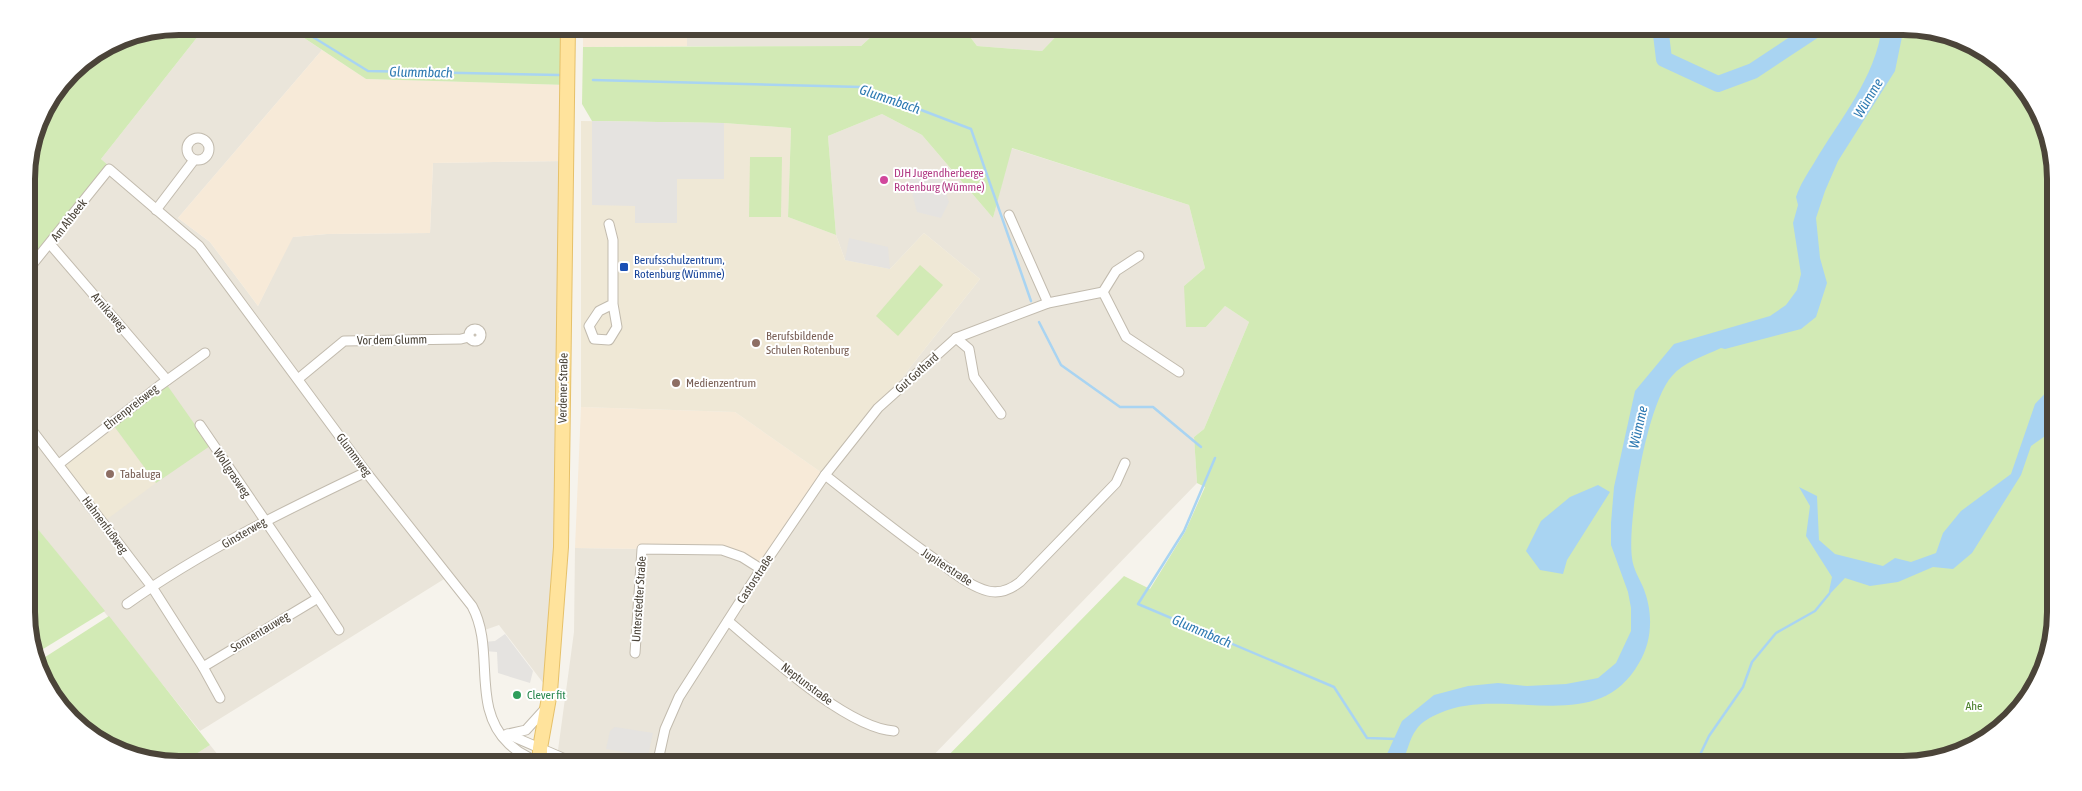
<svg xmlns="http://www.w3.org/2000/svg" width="2082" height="791" viewBox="0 0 2082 791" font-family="'Asap Condensed',sans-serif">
<rect width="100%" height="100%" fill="#f6f3ec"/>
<g fill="#eae5da">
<path d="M206 26H286L322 50 178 218 210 242 258 306 292 237 327 234 430 233 433 163 566 161 550 692 499 625 482 631 478 618 449 576 200 731 28 517 27 267 109 166 101 159Z"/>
<path d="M687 26H883L861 46H687Z"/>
<path d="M962 26H1066L1042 51 977 46Z"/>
<path d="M882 114 922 135 993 218 1011 148 1189 205 1205 268 1184 286 1206 327 1225 306 1249 322 1204 429 1194 437 1197 483 924 765H556L574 632 575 548 722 550 825 475 980 279 924 233 890 269 845 260 836 235 828 136Z"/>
<path d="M210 745 226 765H179Z"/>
</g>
<g fill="#f7ead8">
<path d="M583 26H687V46L583 47Z"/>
<path d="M322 50 366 79 567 85 566 161 433 163 430 233 327 234 293 237 258 306 210 242 178 218Z"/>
<path d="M581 407 735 412 825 475 761 569 722 550 575 548Z"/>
</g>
<g fill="#efe8d6">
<path d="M581 121 724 123 791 128 788 217 836 235 845 260 890 269 924 233 980 279 825 475 735 412 581 407Z"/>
<path d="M114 426 156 483 106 520 64 465Z"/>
</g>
<g fill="#d2eab5">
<path d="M179 26H206L101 159 109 166 27 267V169L40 120 46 116 42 112 78 64 121 38Z"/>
<path d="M286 26H568L567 85 366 79Z"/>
<path d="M883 26H962L977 46 1042 51 1066 26H1903L1952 34 1996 58 2024 86 2054 159 2056 612 2048 661 2024 705 1996 733 1952 757 1913 764 939 765 1124 576 1150 589 1185 532 1205 487 1197 483 1194 437 1204 429 1249 322 1225 306 1206 327H1186L1184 286 1205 268 1189 205 1012 148 993 218 922 135 882 114 828 136 836 235 788 217 791 128 724 123 592 121 582 104 583 47 861 46Z"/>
<path d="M750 157H782L781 217H749Z"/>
<path d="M920 265 943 285 898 336 876 316Z"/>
<path d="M167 385 210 446 156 483 114 426Z"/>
<path d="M28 517 105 611 35 654 29 641Z"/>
<path d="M109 616 210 745 179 765 130 757 64 712 39 661Z"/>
</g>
<g fill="#e5e3e0">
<path d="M592 121 724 123V179H677V223H635V206L592 205Z"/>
<path d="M918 169 939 174 949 202 941 218 917 212 909 181Z"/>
<path d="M849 238 888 247 890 269 845 260Z"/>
<path d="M505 634 533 671 530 683 498 673 497 652 484 651 483 642 495 641Z"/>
<path d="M615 727 653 733 648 756 606 749 610 731Z"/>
</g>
<g fill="#a9d4f2">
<path d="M1882 26 1904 27 1895 71 1838 161 1825 191 1816 218 1820 258 1827 283 1816 317 1801 329 1725 349 1721 348C1704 356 1684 362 1672 376 1647 403 1627 522 1632 558 1633 568 1639 578 1643 587 1653 611 1653 640 1639 663 1596 739 1504 684 1440 713 1431 717 1422 721 1416 730 1409 739 1407 754 1401 765H1382L1402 721 1434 695 1468 686 1498 683 1527 686 1566 684 1598 678 1616 663 1631 631V608L1628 592 1611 545V523L1614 487 1635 391 1674 344 1770 316 1786 305 1797 290 1801 274 1793 223 1798 205 1796 197C1800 185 1807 174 1814 163 1839 120 1876 78 1882 26Z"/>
<path d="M2055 383V424L2048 434 2031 446 2021 475 1972 553 1953 569 1933 567 1898 582 1870 586 1845 578 1828 596 1832 577 1806 536 1810 506 1799 487 1817 496 1819 540 1835 554 1883 566 1895 558 1911 562 1936 553 1943 533 1961 511 2011 474 2035 404Z"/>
<path d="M1598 485 1610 492 1567 560 1563 574 1540 570 1526 551 1541 521 1570 497Z"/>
<path d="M1696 755 1700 757V764H1684Z"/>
</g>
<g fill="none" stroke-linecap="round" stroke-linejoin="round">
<g stroke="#a9d4f2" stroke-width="2.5">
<path d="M295 26 368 71 559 75"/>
<path d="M593 80 861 87 971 129 1031 301"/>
<path d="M1039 322 1061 365 1120 407H1153L1201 447"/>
<path d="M1215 458 1184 531 1138 604 1334 687 1367 738 1396 739"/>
<path d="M1698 759 1709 736 1743 687 1752 662 1776 633 1815 611 1829 594"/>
</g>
<path stroke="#a9d4f2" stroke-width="16" d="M1660 26 1664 59 1718 84 1753 71 1818 28H1862"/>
<g stroke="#c2bbae" stroke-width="11">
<g id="street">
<circle cx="198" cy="149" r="11"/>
<path d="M156 210 194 160"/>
<path d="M1009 215 1048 303"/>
<path d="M609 224 613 240V304L617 327 609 340 594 339 589 326 599 311 613 304"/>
<path d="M50 244 167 380"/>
<path d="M27 271 109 169 199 246 366 472 472 606C496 650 470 707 509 744 522 756 535 762 553 765"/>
<path d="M1103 292 1116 271 1139 256"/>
<circle cx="475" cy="335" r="6"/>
<path d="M956 338 969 349 974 377 1001 414"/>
<path d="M298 379 344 341 461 339 469 337"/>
<path d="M28 385 30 383"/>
<path d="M28 425 152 587 203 667 318 598 200 425"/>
<path d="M59 464 159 386 205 353"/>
<path d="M825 475C863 505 900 535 939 562 953 572 971 587 988 591 1000 594 1011 589 1020 582L1116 483 1125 463"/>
<path d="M318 598 339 630"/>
<path d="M127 604C202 551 284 511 366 472"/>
<path d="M728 621C765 652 846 728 894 731"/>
<path d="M635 653 642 549 722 550 742 557 761 569"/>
<path d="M203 667 220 698"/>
<path d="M507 734 579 765"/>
<path d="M508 734 526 730 545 709"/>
<path d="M657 765 665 729 679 697 761 569 825 475 878 408 956 338 1048 303 1103 292 1126 337 1179 372"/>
</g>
</g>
<g stroke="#e6c16a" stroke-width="16">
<path id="primary" d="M540 765V748L550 692 561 547 568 26"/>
</g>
<use href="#street" stroke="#fff" stroke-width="9"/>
<use href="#primary" stroke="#ffe39c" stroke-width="14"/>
</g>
<circle fill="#d1479c" stroke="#fff" stroke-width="2" cx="884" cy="180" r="5"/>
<rect fill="#1a4fb4" stroke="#fff" stroke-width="2" x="619" y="262" width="10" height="10" rx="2.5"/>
<g fill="#8d6e63" stroke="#fff" stroke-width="2">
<circle cx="756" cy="343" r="5"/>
<circle cx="676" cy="383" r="5"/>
<circle cx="110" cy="474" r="5"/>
</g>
<circle fill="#2e9e5b" stroke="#fff" stroke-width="2" cx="517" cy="695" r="5"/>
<g text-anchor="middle" stroke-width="4" stroke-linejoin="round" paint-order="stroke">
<g font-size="12" fill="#b23c85" stroke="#fff" text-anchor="start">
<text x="894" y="177">DJH Jugendherberge<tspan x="894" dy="14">Rotenburg (Wümme)</tspan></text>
</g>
<g font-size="12" fill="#4b4439" stroke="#fff">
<text transform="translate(69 220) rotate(-52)" y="4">Am Ahbeek</text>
<text transform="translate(109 312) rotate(49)" y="4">Arnikaweg</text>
<text transform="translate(392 340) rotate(-1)" y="4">Vor dem Glumm</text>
<text transform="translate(917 373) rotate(-42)" y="4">Gut Gothard</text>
<text transform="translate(563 388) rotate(-89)" y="4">Verdener Straße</text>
<text transform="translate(131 407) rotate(-38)" y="4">Ehrenpreisweg</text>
<text transform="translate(354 455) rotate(53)" y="4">Glummweg</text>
<text transform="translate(232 473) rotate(56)" y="4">Wollgrasweg</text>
<text transform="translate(105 525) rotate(53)" y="4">Hahnenfußweg</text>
<text transform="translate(244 533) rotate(-30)" y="4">Ginsterweg</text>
<text transform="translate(947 567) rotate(33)" y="4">Jupiterstraße</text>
<text transform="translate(755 579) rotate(-57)" y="4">Castorstraße</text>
<text transform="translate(639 599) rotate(-86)" y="4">Unterstedter Straße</text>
<text transform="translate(260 632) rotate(-31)" y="4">Sonnentauweg</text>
<text transform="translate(807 684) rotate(37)" y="4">Neptunstraße</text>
</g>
<g font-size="12" fill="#164399" stroke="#fff" text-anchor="start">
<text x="634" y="264">Berufsschulzentrum,<tspan x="634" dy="14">Rotenburg (Wümme)</tspan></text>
</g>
<g font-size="12" fill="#785e54" stroke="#fff" text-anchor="start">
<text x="766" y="340">Berufsbildende<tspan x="766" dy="14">Schulen Rotenburg</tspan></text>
<text x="686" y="387">Medienzentrum</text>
<text x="120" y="478">Tabaluga</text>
</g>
<g font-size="12" fill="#27864d" stroke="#fff" text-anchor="start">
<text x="527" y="699">Clever fit</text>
</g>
<g font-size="12" fill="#4a7f2a" stroke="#fff">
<text x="1974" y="710">Ahe</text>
</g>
<g font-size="14" font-style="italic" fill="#2e7ab2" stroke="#fff">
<text transform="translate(421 72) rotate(1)" y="5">Glummbach</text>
<text transform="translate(1868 98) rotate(-59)" y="5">Wümme</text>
<text transform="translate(890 99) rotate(19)" y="5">Glummbach</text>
<text transform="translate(1638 427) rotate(-77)" y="5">Wümme</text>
<text transform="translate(1202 631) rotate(23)" y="5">Glummbach</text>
</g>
</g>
<path d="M0 0H2082V791H0ZM179 35H1903A144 144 0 0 1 2047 179V612A144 144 0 0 1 1903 756H179A144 144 0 0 1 35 612V179A144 144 0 0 1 179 35Z" fill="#fff" fill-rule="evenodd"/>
<path fill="none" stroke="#4b4439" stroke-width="6" d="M179 35H1903A144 144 0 0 1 2047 179V612A144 144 0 0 1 1903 756H179A144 144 0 0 1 35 612V179A144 144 0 0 1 179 35Z"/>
</svg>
